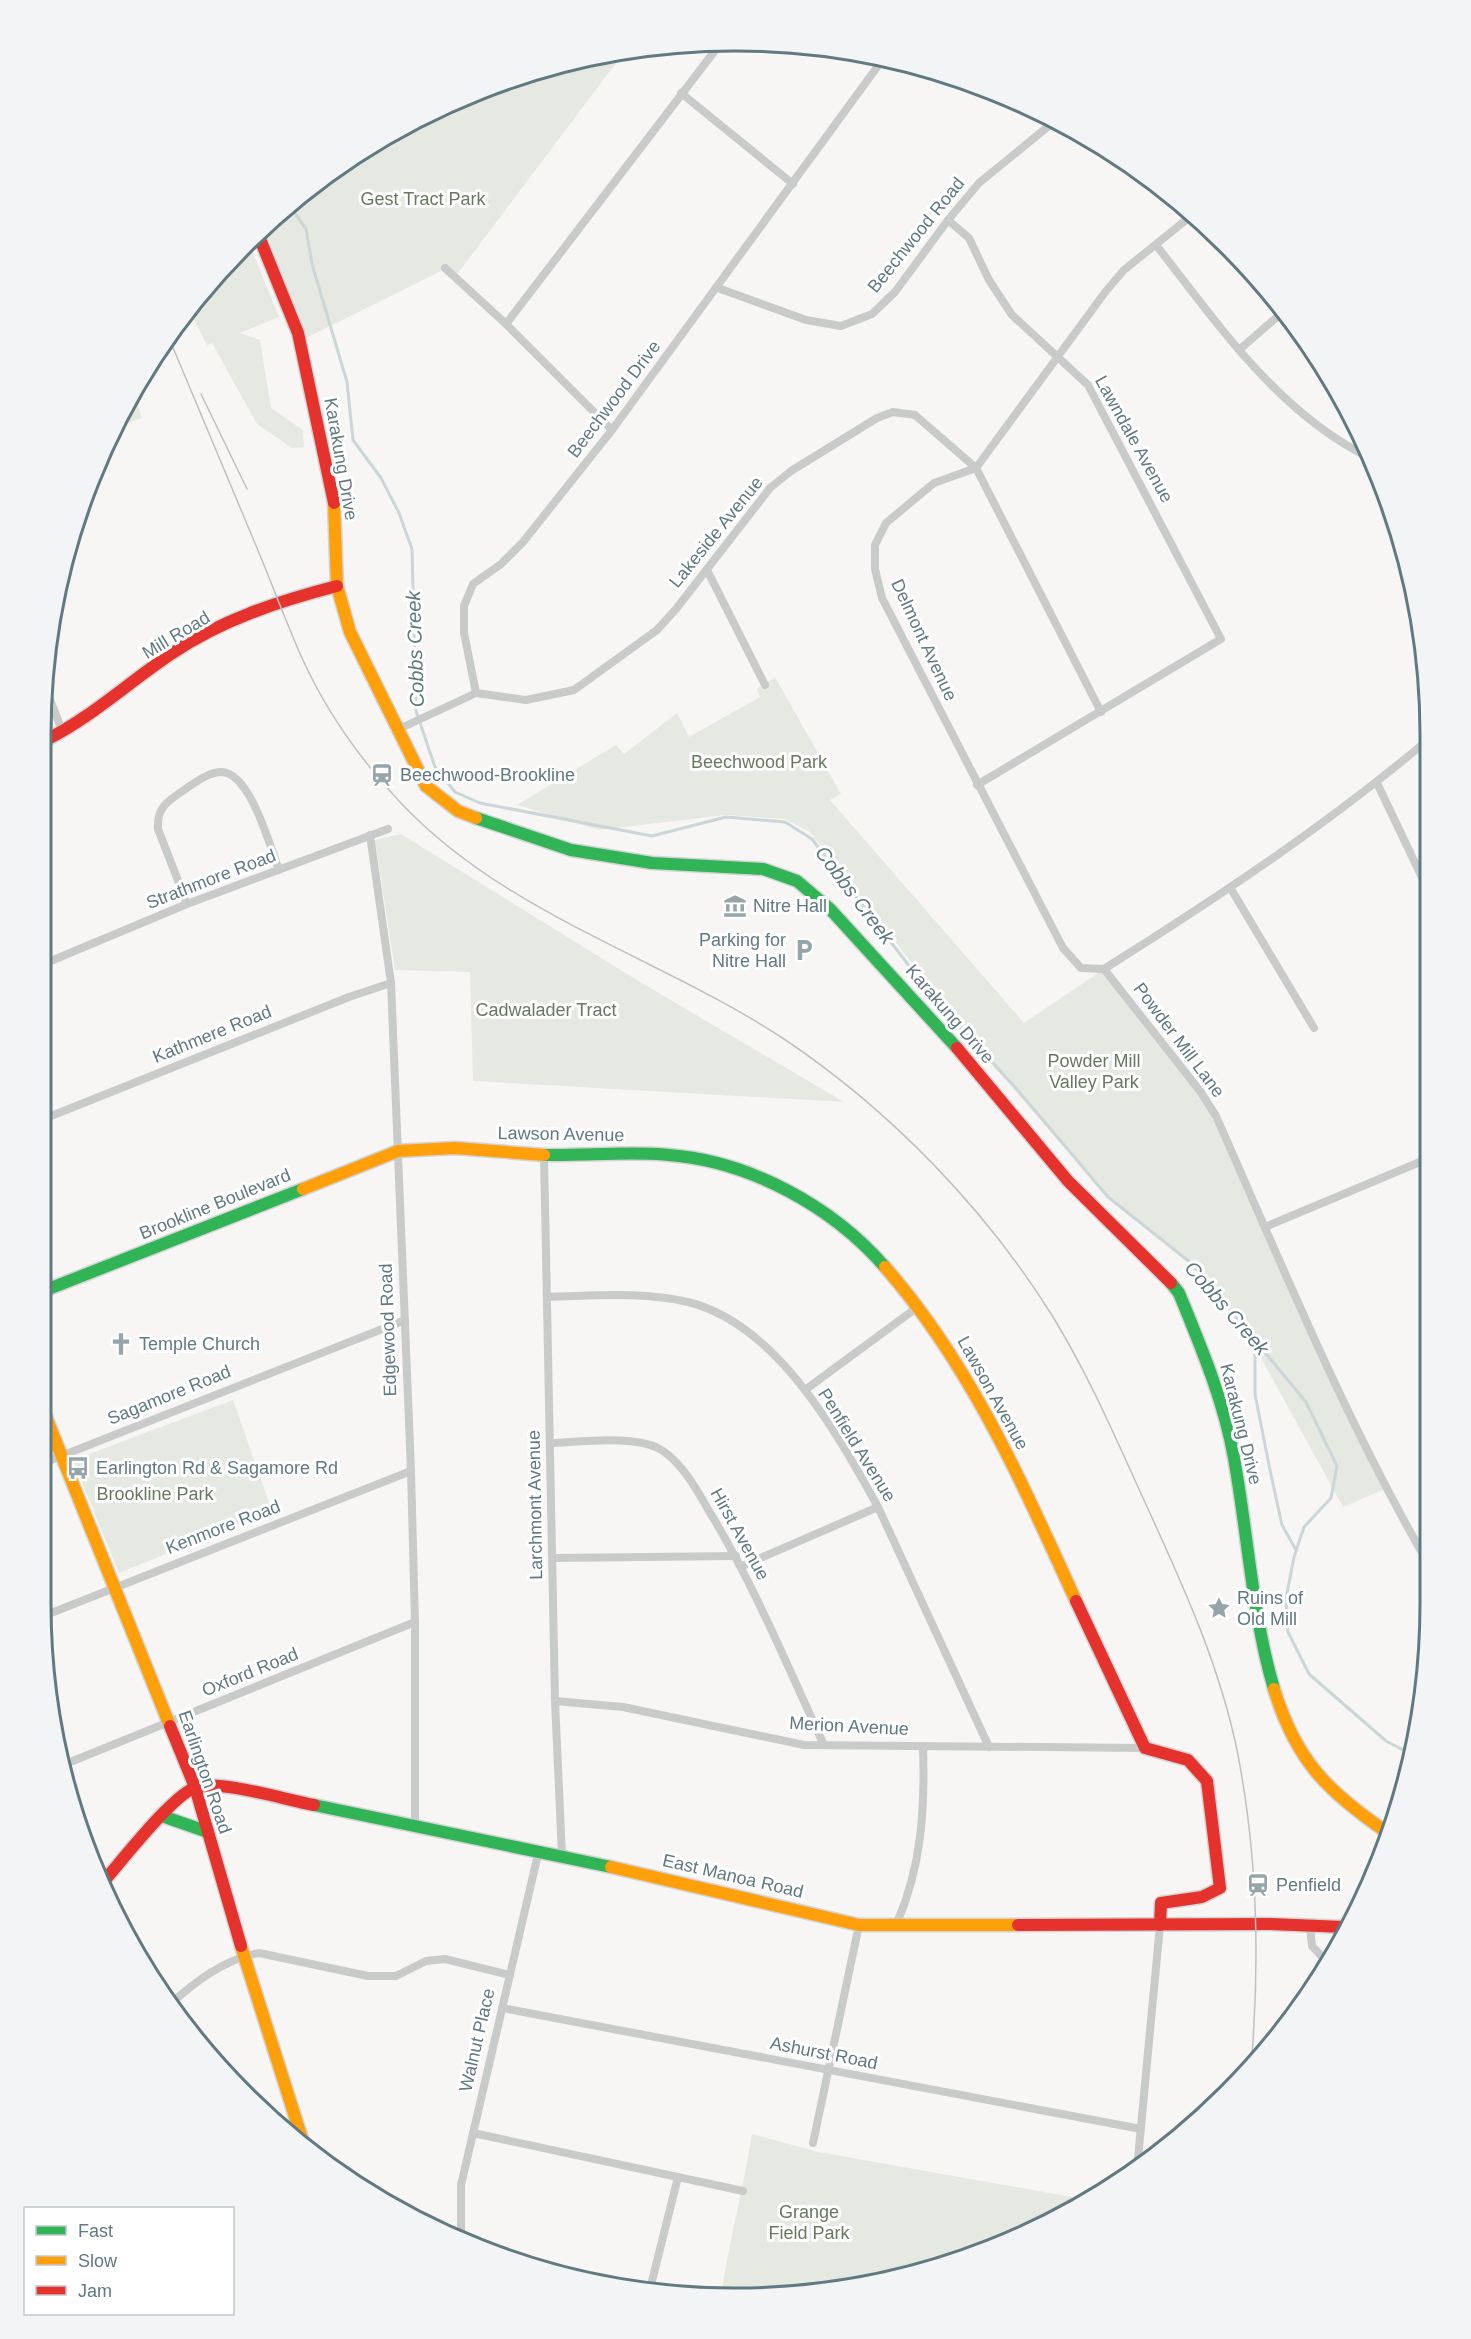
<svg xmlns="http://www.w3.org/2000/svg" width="1471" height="2339" viewBox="0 0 1471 2339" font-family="Arial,sans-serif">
<rect width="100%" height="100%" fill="#f7f6f5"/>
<g fill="#e6e8e2">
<path d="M625 51 455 277 445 269 306 338 264 227 278 213 388 133 512 77Z"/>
<path d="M249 243 279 317 240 333 260 340 271 408 303 430 304 447 292 448 257 424 212 343 207 345 188 308Z"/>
<path d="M135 397 142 418 123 425 122 420Z"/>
<path d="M775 677 841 794 830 800 1024 1023 1104 969 1200 1091 1385 1489 1343 1507 1239 1318 1191 1263 1108 1197 981 1052 810 832 785 819 726 815 599 830 517 805 616 745 624 754 677 713 689 737 760 697 757 689Z"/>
<path d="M401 834 640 982 844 1102 473 1081 470 972 395 970 375 840Z"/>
<path d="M233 1400 272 1511 119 1573 73 1460Z"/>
<path d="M752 2134 819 2152 1089 2200C1010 2246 918 2281 827 2292 792 2297 756 2295 721 2296 729 2242 743 2189 752 2134Z"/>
</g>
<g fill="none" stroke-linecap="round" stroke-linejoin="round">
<g stroke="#cad6d7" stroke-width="3">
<path d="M289 205 306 229 312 264 347 382 353 440 381 478 399 513 412 549 416 711 435 767 455 792 480 803 652 836 726 817 785 822 812 839 936 1001 1015 1087 1108 1197 1191 1263 1306 1402 1337 1466 1331 1498 1304 1527 1294 1557 1286 1599 1288 1632 1309 1674 1386 1741 1409 1753"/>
<path d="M1255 1342V1394L1270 1470 1282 1525 1296 1550"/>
</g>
<g stroke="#d3d4d5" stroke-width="15">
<g id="fast">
<path d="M476 818 571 850 652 863 763 869 797 881 830 909 957 1048"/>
<path d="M544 1155C586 1156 627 1151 669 1155 749 1161 832 1206 885 1267"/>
<path d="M1171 1283 1179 1293C1201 1347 1224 1401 1234 1458 1248 1535 1252 1614 1274 1689"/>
<path d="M46 1290 303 1189"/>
<path d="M314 1805 611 1867"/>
<path d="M162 1816 208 1832"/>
</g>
</g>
<g stroke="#d3d4d5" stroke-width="15">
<g id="slow">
<path d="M334 503 337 586 350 632 426 786 458 811 476 818"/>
<path d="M303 1189 398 1151 455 1148 544 1155"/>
<path d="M885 1267C971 1365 1022 1483 1076 1601"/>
<path d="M46 1417 170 1726"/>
<path d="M1274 1689C1296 1761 1328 1792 1388 1833"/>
<path d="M611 1867 859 1925H1018"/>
<path d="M241 1946 305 2148"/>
</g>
</g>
<g stroke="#d3d4d5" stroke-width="15">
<g id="jam">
<path d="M258 234 298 333 334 503"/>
<path d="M46 740C92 717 129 682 171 654 221 620 279 601 337 586"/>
<path d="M957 1048 1068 1181 1171 1283"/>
<path d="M1076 1601 1145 1748 1188 1760 1207 1781 1220 1888 1202 1897 1161 1903 1160 1925"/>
<path d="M170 1726 195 1787 241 1946"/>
<path d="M104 1881C121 1862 175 1792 197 1787 222 1780 286 1800 314 1805"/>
<path d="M1018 1925 1270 1924 1344 1927"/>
</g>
</g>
<g stroke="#c9cbcb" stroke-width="8">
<path d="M681 93 793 184"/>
<path d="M948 220 969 238 989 280 1012 315 1088 385 1221 639 977 785"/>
<path d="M1156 245C1218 324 1278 413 1370 458"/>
<path d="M445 268 506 324 612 430"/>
<path d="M718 288 806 320 841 326 872 314 895 292 948 220 979 183 1056 120"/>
<path d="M506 324 720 44"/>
<path d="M1239 350 1285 310"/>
<path d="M707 570 765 685"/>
<path d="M46 689 63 733"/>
<path d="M476 693 526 700 574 690 657 630 676 609 770 488 791 471 877 418 893 412 915 415 976 468 1101 712"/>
<path d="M476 693 464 633V606L473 584 501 564 523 542 612 430 883 59"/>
<path d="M397 730 476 693"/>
<path d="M1377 783 1428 890"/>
<path d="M370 835 391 983 411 1471 415 1622V1824"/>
<path d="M1231 889 1314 1028"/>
<path d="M187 904 158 829C157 809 165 803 181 792 192 785 207 772 222 772 251 774 270 847 279 870"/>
<path d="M46 963 187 904 388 829"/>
<path d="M1104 969 1081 968 1063 948 882 598 875 569V545L886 523 934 483 976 468 1106 291 1124 270 1191 216"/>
<path d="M1104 969 1200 1091 1216 1116C1282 1265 1344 1417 1425 1558"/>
<path d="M1104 969C1217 898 1327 825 1429 739"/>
<path d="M46 1118 349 997 391 983"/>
<path d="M544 1155 555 1701 562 1855"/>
<path d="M1265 1227 1427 1159"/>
<path d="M547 1297C593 1296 642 1291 688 1302 777 1324 837 1433 878 1507L989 1747"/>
<path d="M805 1390 919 1306"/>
<path d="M551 1443C580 1442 639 1434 663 1451 685 1466 699 1494 712 1516 756 1589 788 1668 824 1745"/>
<path d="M46 1462 405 1320"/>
<path d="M553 1558 736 1556"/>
<path d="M742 1566 878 1507"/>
<path d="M46 1615 411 1471"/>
<path d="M555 1701 623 1707 804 1745 1145 1748"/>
<path d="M63 1765 415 1622"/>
<path d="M897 1923C922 1865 925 1808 923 1746"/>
<path d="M1310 1926 1312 1946 1325 1960"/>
<path d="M169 2005C195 1982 224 1959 259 1953L368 1976H396L426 1961 445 1959 510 1975"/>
<path d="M502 2008 1141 2129"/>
<path d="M473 2133 743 2191"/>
<path d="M813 2143 859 1925"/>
<path d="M1137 2169 1160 1925"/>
<path d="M461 2239V2185L539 1850"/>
<path d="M650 2289 678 2177"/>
</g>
<use href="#fast" stroke="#30b455" stroke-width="12"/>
<use href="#slow" stroke="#ff9f0a" stroke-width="12"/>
<use href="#jam" stroke="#e5322d" stroke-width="12"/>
<g stroke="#bfc0c1" stroke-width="1.5">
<path d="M169 338C199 408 228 478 257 548 272 584 286 622 302 658 326 711 360 759 399 801 504 914 658 956 784 1039 890 1110 986 1209 1053 1317 1091 1379 1119 1446 1149 1511 1185 1590 1221 1669 1238 1755 1258 1859 1260 1962 1251 2067"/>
<path d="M201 394 247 489"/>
</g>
</g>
<defs>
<g id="station-bare" transform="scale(1.8)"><path d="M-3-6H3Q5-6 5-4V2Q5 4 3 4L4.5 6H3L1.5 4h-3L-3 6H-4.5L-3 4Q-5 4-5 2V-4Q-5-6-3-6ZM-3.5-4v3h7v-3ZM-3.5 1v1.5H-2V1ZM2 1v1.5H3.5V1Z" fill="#96a5aa" stroke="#fff" stroke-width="2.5" paint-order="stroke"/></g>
<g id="museum-bare" transform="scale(1.8)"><path d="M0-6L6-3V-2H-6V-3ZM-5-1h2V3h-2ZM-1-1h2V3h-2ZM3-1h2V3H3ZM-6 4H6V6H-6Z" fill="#96a5aa" stroke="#fff" stroke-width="2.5" paint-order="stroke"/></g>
<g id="parking-bare" transform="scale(1.8)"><path d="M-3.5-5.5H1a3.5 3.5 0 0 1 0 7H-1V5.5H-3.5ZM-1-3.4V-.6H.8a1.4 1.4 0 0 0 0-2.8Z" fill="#96a5aa" stroke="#fff" stroke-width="2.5" paint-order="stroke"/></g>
<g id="church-bare" transform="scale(1.8)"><path d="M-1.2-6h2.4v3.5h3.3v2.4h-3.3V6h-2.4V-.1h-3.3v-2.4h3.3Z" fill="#96a5aa" stroke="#fff" stroke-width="2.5" paint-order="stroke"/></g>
<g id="bus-bare" transform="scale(1.8)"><path d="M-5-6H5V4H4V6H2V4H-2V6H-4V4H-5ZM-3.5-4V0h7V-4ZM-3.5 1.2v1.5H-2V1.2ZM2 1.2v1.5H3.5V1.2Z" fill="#96a5aa" stroke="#fff" stroke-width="2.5" paint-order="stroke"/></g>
<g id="sight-bare" transform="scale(1.8)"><path d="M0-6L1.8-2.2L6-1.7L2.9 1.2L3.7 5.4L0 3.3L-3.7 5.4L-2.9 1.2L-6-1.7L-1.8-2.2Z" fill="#96a5aa" stroke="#fff" stroke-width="2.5" paint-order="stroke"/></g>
</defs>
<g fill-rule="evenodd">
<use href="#station-bare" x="382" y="775"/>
<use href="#museum-bare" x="735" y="906"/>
<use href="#parking-bare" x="804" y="950"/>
<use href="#church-bare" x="121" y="1344"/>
<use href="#bus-bare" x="78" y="1468"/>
<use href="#sight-bare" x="1219" y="1608"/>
<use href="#station-bare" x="1258" y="1885"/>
</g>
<g text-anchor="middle" stroke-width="6" stroke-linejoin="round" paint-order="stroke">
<g font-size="18" fill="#697960" stroke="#fff">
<text x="423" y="205">Gest Tract Park</text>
<text x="759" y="768">Beechwood Park</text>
<text x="546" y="1016">Cadwalader Tract</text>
<text x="1094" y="1067">Powder Mill<tspan x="1094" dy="21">Valley Park</tspan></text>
<text x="155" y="1500">Brookline Park</text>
<text x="809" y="2218">Grange<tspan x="809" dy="21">Field Park</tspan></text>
</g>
<g font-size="18" fill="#617981" stroke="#fff">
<text transform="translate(916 235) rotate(-51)" y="6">Beechwood Road</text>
<text transform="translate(614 399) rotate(-53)" y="6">Beechwood Drive</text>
<text transform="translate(1134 439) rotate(61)" y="6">Lawndale Avenue</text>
<text transform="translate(341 459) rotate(80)" y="6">Karakung Drive</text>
<text transform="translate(716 532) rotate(-51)" y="6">Lakeside Avenue</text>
<text transform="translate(176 635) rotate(-31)" y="6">Mill Road</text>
<text transform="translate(924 640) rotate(65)" y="6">Delmont Avenue</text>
<text transform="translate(211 879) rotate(-21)" y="6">Strathmore Road</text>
<text transform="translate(950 1014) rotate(49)" y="6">Karakung Drive</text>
<text transform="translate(212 1034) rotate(-22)" y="6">Kathmere Road</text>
<text transform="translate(1179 1040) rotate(53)" y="6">Powder Mill Lane</text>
<text transform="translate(561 1134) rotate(1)" y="6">Lawson Avenue</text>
<text transform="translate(215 1204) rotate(-22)" y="6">Brookline Boulevard</text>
<text transform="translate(388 1330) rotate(-92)" y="6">Edgewood Road</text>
<text transform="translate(993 1393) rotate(61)" y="6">Lawson Avenue</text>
<text transform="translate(169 1395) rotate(-22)" y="6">Sagamore Road</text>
<text transform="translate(1241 1424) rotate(76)" y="6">Karakung Drive</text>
<text transform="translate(857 1445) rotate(58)" y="6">Penfield Avenue</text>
<text transform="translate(535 1505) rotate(-91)" y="6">Larchmont Avenue</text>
<text transform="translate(223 1527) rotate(-21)" y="6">Kenmore Road</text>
<text transform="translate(740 1534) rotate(61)" y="6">Hirst Avenue</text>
<text transform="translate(250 1672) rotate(-22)" y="6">Oxford Road</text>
<text transform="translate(849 1726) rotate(3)" y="6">Merion Avenue</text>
<text transform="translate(205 1772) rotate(71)" y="6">Earlington Road</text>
<text transform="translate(733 1876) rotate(13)" y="6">East Manoa Road</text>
<text transform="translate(477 2040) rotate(-77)" y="6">Walnut Place</text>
<text transform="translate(824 2053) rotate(11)" y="6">Ashurst Road</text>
</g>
<g font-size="18" fill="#617981" stroke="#fff" text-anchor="start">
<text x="400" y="781">Beechwood-Brookline</text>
<text x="753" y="912">Nitre Hall</text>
<text x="786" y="946" text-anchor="end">Parking for<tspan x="786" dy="21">Nitre Hall</tspan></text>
<text x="139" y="1350">Temple Church</text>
<text x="96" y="1474">Earlington Rd &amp; Sagamore Rd</text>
<text x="1237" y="1604">Ruins of<tspan x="1237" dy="21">Old Mill</tspan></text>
<text x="1276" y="1891">Penfield</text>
</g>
<g font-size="20" font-style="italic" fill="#5b797c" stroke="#fff">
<text transform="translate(415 649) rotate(-92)" y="7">Cobbs Creek</text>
<text transform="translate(855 895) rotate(53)" y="7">Cobbs Creek</text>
<text transform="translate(1227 1308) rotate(49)" y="7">Cobbs Creek</text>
</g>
</g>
<path d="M0 0H1471V2339H0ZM735 51H736A684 684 0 0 1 1420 735V1604A684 684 0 0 1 736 2288H735A684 684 0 0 1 51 1604V735A684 684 0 0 1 735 51Z" fill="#f2f4f5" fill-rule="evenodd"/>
<path fill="none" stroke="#617981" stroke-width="3" d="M735 51H736A684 684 0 0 1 1420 735V1604A684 684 0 0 1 736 2288H735A684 684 0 0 1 51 1604V735A684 684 0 0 1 735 51Z"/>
<rect x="24" y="2207" width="210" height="108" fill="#ffffff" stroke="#c0c9cd" stroke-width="1.5"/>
<rect x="36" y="2226" width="30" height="9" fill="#30b455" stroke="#c0c9cd" stroke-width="1.5"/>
<text x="78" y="2237" font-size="18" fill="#617981">Fast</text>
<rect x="36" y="2256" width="30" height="9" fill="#ff9f0a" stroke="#c0c9cd" stroke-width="1.5"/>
<text x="78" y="2267" font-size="18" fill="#617981">Slow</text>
<rect x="36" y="2286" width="30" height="9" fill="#e5322d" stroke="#c0c9cd" stroke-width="1.5"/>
<text x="78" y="2297" font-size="18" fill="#617981">Jam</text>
</svg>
